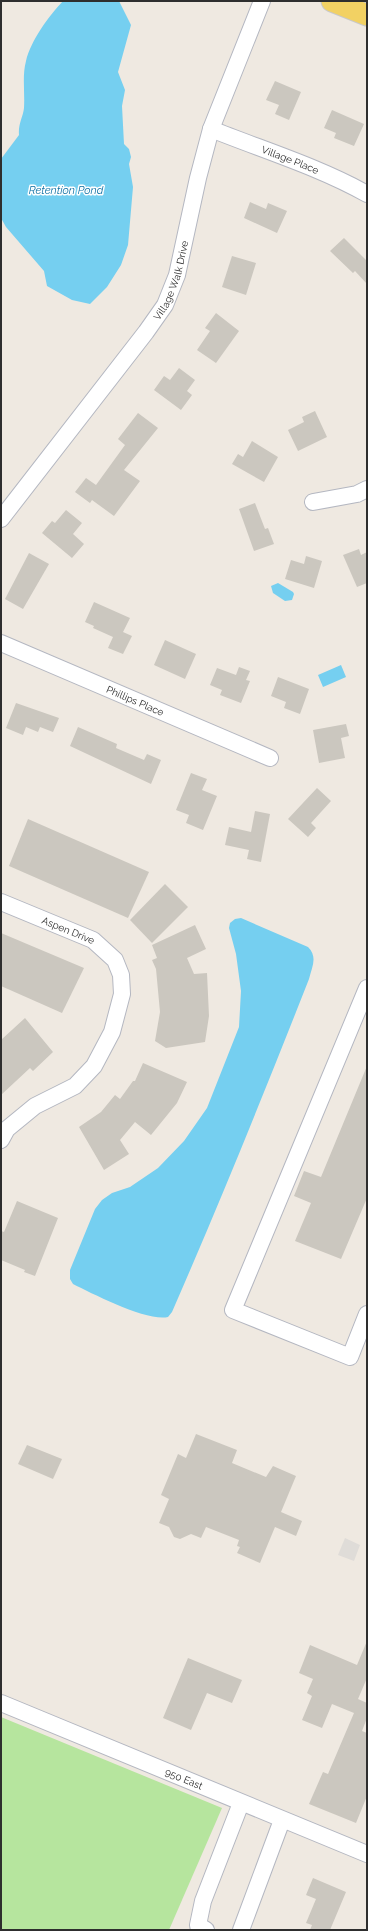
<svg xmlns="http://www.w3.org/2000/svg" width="368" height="1931" viewBox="0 0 368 1931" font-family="Raleway,sans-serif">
<rect width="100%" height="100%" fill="#efe9e1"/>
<path fill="#b6e59e" d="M1 1717 222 1808 169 1930H1Z"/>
<path fill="#dfdcd8" d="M345 1538 360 1545 354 1561 338 1555Z"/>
<g fill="#75cff0">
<path d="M63 1H119L131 25 118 72 125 90 122 106 124 144 129 149 131 157 129 164 133 187 128 245 121 265 107 287 90 304 72 300 47 286 44 271 6 227 1 218V159L19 135C18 124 23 117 24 108 25 92 22 76 26 61 31 40 49 16 63 1Z"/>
<path d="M278 583 293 592 294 594 292 600 285 601 273 593 271 586Z"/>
<path d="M341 665 346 677 323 687 318 675Z"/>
<path d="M241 918 308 947C318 957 312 967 309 979 265 1091 220 1202 172 1312L168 1317C148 1322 93 1294 73 1284L70 1279V1270L95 1209 102 1200 112 1193 130 1187 158 1168 184 1141 207 1108 239 1027 241 991 236 954 229 928 230 923 235 919Z"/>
</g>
<g fill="#cbc7bf">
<path d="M275 81 301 92 289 120 275 114 279 105 266 100Z"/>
<path d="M332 110 364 124 354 146 334 138 336 133 324 128Z"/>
<path d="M250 202 266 209 268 203 287 211 277 233 244 218Z"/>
<path d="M344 238 367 261V284L355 271 353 273 330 251Z"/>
<path d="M232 256 256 263 246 295 222 287Z"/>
<path d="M216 313 239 331 216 363 197 350 210 331 205 328Z"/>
<path d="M179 368 195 380 187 391 192 395 181 410 154 390 164 376 170 380Z"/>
<path d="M315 411 327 437 298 451 288 430 304 422 302 417Z"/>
<path d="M138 413 158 428 124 470 140 481 114 516 92 500 90 503 75 492 86 478 96 485 125 445 118 439Z"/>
<path d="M252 441 278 457 264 482 232 464 238 454 243 457Z"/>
<path d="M255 503 265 529 268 528 274 544 254 551 239 509Z"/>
<path d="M66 510 82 523 73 534 84 544 72 558 42 533 52 521 55 523Z"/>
<path d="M359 549 361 555 367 552V583L357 587 343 555Z"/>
<path d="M29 553 49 564 23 609 5 599Z"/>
<path d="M306 556 322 561 314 588 285 579 291 560 304 564Z"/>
<path d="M94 602 130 618 123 632 132 636 123 654 108 648 113 637 93 628 94 626 85 622Z"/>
<path d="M165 640 196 654 185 679 154 665Z"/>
<path d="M239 667 250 671 246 680 250 681 241 703 220 695 222 690 210 685 217 668 236 675Z"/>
<path d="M278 677 309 689 300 714 284 708 286 702 271 696Z"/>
<path d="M16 703 59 718 53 732 40 727 38 732 26 727 23 735 6 728Z"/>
<path d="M346 724 349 736 341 738 345 758 319 763 313 730Z"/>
<path d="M78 727 117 744 116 748 144 760 147 754 161 760 151 784 70 746Z"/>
<path d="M191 773 207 779 202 790 217 796 203 830 186 823 189 815 176 810Z"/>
<path d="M317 788 331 801 311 823 316 828 308 837 288 819Z"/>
<path d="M255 811 270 814 261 862 247 859 249 850 225 845 229 827 251 832Z"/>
<path d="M28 819 149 872 128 918 9 866Z"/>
<path d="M165 884 188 907 152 943 130 920Z"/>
<path d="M195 925 206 949 187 958 194 974 207 973 209 1016 205 1042 166 1048 155 1041 160 1012 156 969 152 960 157 958 152 945Z"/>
<path d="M1 933 84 968 62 1013 1 986Z"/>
<path d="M25 1018 53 1052 33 1071 30 1068 1 1095V1040Z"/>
<path d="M143 1063 187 1082 177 1103 151 1135 135 1122 120 1140 129 1154 104 1170 79 1127 101 1112 115 1095 120 1099 133 1081H135Z"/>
<path d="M367 1066V1198L341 1259 295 1241 311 1203 294 1196 304 1171 321 1177Z"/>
<path d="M17 1201 58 1218 35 1276 24 1272 25 1270 1 1260V1231L4 1232Z"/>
<path d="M196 1434 237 1450 232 1463 266 1477 273 1466 296 1476 281 1512 302 1521 296 1536 275 1527 260 1563 237 1553 240 1547 237 1546 239 1540 206 1527 201 1538 191 1534 180 1539 174 1537 169 1527 159 1523 169 1499 161 1495 178 1454 186 1458Z"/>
<path d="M27 1445 62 1459 53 1479 18 1464Z"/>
<path d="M367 1641V1678L358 1699 367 1703V1718L362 1731 367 1733V1796L356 1823 309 1804 323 1772 328 1774 354 1713 332 1704 322 1728 302 1720 312 1696 307 1693 313 1679 299 1673 310 1645 357 1665Z"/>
<path d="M188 1658 242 1680 232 1703 207 1693 191 1730 163 1718Z"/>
<path d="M313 1878 346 1892 330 1930H310L312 1925 306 1923 316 1899 306 1895Z"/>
</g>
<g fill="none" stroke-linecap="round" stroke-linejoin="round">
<g stroke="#b4b7c1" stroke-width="18">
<g id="minor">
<path id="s1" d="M211 129C263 150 319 167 367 194"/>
<path d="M313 502 357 494 367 489"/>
<path id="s2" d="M1 519 146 332 165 305 177 275 198 178 211 129 262 1"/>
<path id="s3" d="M1 643 270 758"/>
<path id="s4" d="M1 902 93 940 115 960 121 975 122 994 112 1032 94 1066 75 1086 35 1106 7 1129 1 1140"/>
<path d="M367 988 233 1310 350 1357 367 1314"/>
<path id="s5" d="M1 1703 367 1854"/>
<path d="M206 1930 198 1925 203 1901 241 1803"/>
<path d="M241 1930 282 1820"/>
</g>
</g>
<g stroke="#c9c9c9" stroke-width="23">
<path id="major" d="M332 1 367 15"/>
</g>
<use href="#minor" stroke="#fff" stroke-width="16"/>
<use href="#major" stroke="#f2d163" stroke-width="21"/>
</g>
<g text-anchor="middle" stroke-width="3" stroke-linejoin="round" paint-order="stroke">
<g font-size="10" fill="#2e2e2e" stroke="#fff">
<text dy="4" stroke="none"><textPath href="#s1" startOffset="85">Village Place</textPath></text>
<text dy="4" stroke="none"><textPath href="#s2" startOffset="295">Village Walk Drive</textPath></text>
<text dy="4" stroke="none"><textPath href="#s3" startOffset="146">Phillips Place</textPath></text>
<text dy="4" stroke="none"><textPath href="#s4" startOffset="73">Aspen Drive</textPath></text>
<text dy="4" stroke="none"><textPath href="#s5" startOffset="198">950 East</textPath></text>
</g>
<g font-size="11" font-style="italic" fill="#0d6fa3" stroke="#fff">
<text x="66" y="194">Retention Pond</text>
</g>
</g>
<rect width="368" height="1931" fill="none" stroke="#2e2e2e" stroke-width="4"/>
</svg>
